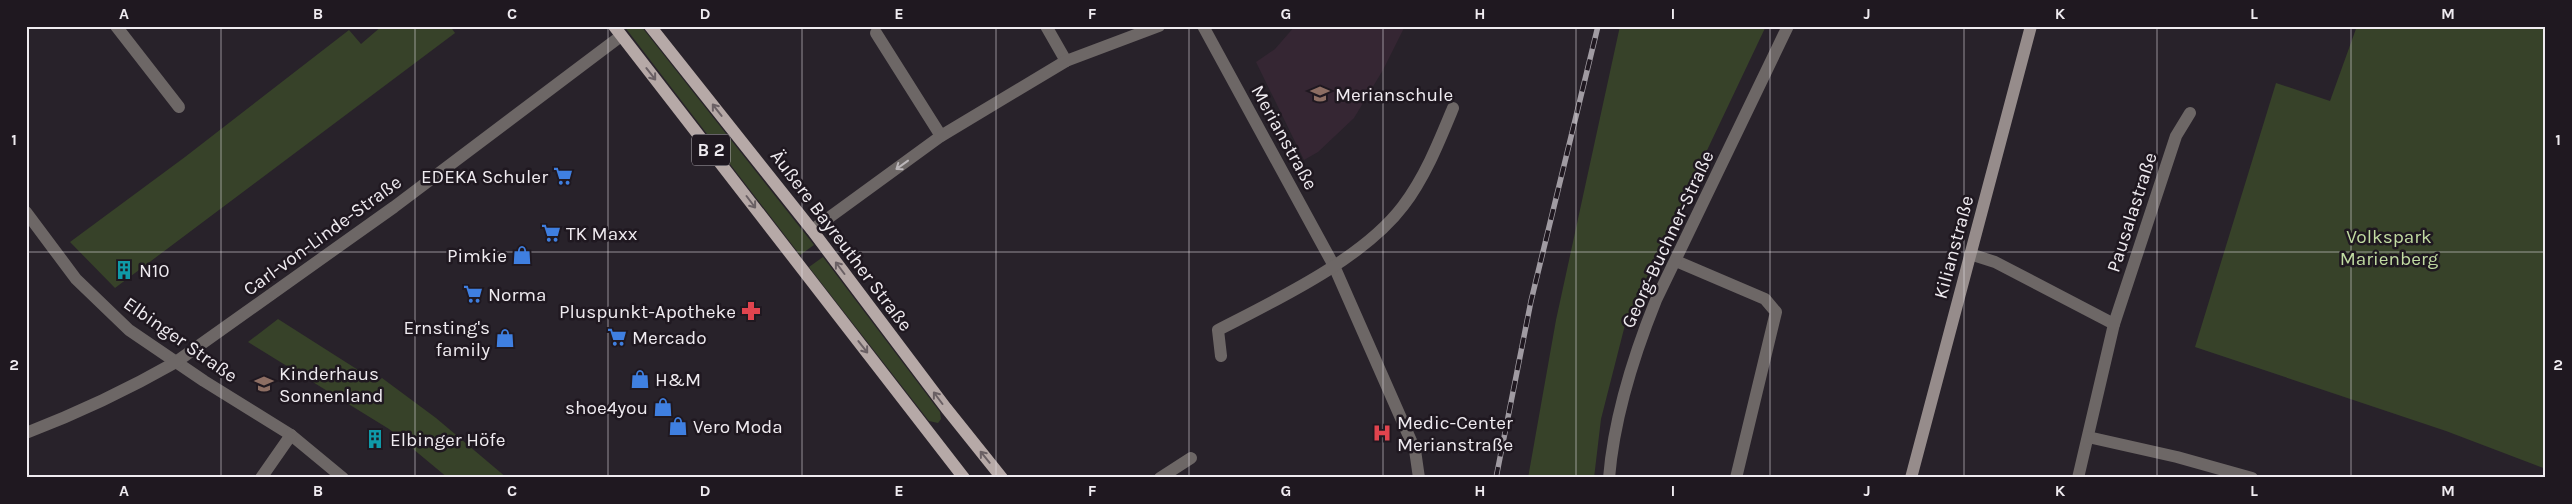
<svg xmlns="http://www.w3.org/2000/svg" width="2572" height="504" viewBox="0 0 2572 504" font-family="Karla,sans-serif">
<rect width="100%" height="100%" fill="#28222a"/>
<path fill="#352633" d="M1295 26H1405L1383 70 1354 118 1318 152 1304 160 1256 62 1275 49Z"/>
<g fill="#374229">
<path d="M382 26H450L455 33 115 288 70 242 185 157 349 30 361 44Z"/>
<path d="M624 26H641L814 245 800 255Z"/>
<path d="M1620 26H1766L1626 321 1601 419 1594 478H1528L1556 320Z"/>
<path d="M2357 26H2546V469L2446 431 2195 347 2276 83 2330 101Z"/>
<path d="M823 257 940 412 941 419 938 423 929 421 809 267Z"/>
<path d="M278 319 377 382 382 378 436 418 507 478H448L389 429 248 342Z"/>
</g>
<g fill="none" stroke-linecap="round" stroke-linejoin="round">
<g stroke="#6d6766" stroke-width="12">
<path d="M116 26 179 107"/>
<path d="M1046 26 1066 61"/>
<path d="M1203 26 1334 266 1415 450 1419 478"/>
<path d="M876 33 941 136"/>
<path d="M26 212 76 279 129 330 204 381 291 435 343 478"/>
<path d="M812 230 941 136 1066 61 1159 26"/>
<path d="M1970 254 1995 262 2114 324 2078 478"/>
<path d="M1676 261 1765 299 1776 312 1736 478"/>
<path d="M2114 324 2176 136 2190 113"/>
<path d="M1221 356 1218 330C1276 300 1363 259 1403 206 1425 177 1439 142 1453 108"/>
<path d="M26 433C78 413 127 390 176 362L394 207 621 36"/>
<path d="M2088 437 2177 457 2252 478"/>
<path d="M261 478 291 435"/>
<path d="M1160 478 1191 458"/>
<path d="M1609 478C1614 417 1633 357 1656 300L1788 26"/>
</g>
<path stroke="#968c8b" stroke-width="12" d="M1911 478 2031 26"/>
<g stroke="#b6a9a7" stroke-width="12">
<path d="M614 26 964 478"/>
<path d="M650 26 812 230 946 408 1002 478"/>
</g>
<g stroke="#a09ba2" stroke-width="5.5">
<path id="rail" d="M1496 478 1531 301 1598 26"/>
</g>
<use href="#rail" stroke="#1f1820" stroke-width="4" stroke-dasharray="11" stroke-linecap="butt"/>
</g>
<defs><path id="oneway-shaft" d="M-6 0H5M1.5-3L5.5 0L1.5 3" fill="none" stroke-width="1.6" stroke-linecap="round" stroke-linejoin="round" transform="scale(1.25)"/></defs>
<g stroke="#6a6064">
<use href="#oneway-shaft" transform="translate(651 74) rotate(52)"/>
<use href="#oneway-shaft" transform="translate(717 110) rotate(-128)"/>
<use href="#oneway-shaft" transform="translate(751 202) rotate(53)"/>
<use href="#oneway-shaft" transform="translate(840 268) rotate(-127)"/>
<use href="#oneway-shaft" transform="translate(863 347) rotate(52)"/>
<use href="#oneway-shaft" transform="translate(938 398) rotate(-127)"/>
<use href="#oneway-shaft" transform="translate(985 457) rotate(-129)"/>
</g>
<use stroke="#bbb6b9" href="#oneway-shaft" transform="translate(902 165) rotate(144)"/>
<path fill="none" stroke="#efebf0" stroke-width="1" stroke-opacity="0.55" d="M221 26V478M415 26V478M608 26V478M802 26V478M996 26V478M1189 26V478M1383 26V478M1576 26V478M1770 26V478M1964 26V478M2157 26V478M2351 26V478M26 252H2546"/>
<defs>
<g id="school-bare" transform="scale(1.5)"><path d="M0-5L7-2L0 1L-7-2ZM-4 1L0 2.5L4 1V4Q0 6-4 4Z" fill="#8d6e63" stroke="#1f1820" stroke-width="2.5" paint-order="stroke"/></g>
<g id="supermarket-bare" transform="scale(1.5)"><path d="M-6-5.5h2.5l.6 2H6L4.5 2H-2.5L-4.4-4H-6ZM-1.5 3.2a1.3 1.3 0 1 0 .1 0ZM3 3.2a1.3 1.3 0 1 0 .1 0Z" fill="#3f7fe0" stroke="#1f1820" stroke-width="2.5" paint-order="stroke"/></g>
<g id="shop-bare" transform="scale(1.5)"><path d="M-5-2.5h2.3a2.7 3.5 0 0 1 5.4 0H5L5.5 6h-11ZM-1.5-2.5h3a1.5 2.3 0 0 0-3 0Z" fill="#3f7fe0" stroke="#1f1820" stroke-width="2.5" paint-order="stroke"/></g>
<g id="building-bare" transform="scale(1.5)"><path d="M-4-6H4V6H1V3H-1V6H-4ZM-2.5-4.3h1.7v1.8h-1.7ZM.8-4.3h1.7v1.8H.8ZM-2.5-1h1.7V.8h-1.7ZM.8-1h1.7V.8H.8Z" fill="#0f9aa8" stroke="#1f1820" stroke-width="2.5" paint-order="stroke"/></g>
<g id="pharmacy-bare" transform="scale(1.5)"><path d="M-2-6h4v4h4v4h-4v4h-4v-4h-4v-4h4Z" fill="#e0444e" stroke="#1f1820" stroke-width="2.5" paint-order="stroke"/></g>
<g id="hospital-bare" transform="scale(1.5)"><path d="M-5-5h3v3.5h4V-5h3V5h-3V1.5h-4V5h-3Z" fill="#e0444e" stroke="#1f1820" stroke-width="2.5" paint-order="stroke"/></g>
</defs>
<g fill-rule="evenodd">
<use href="#school-bare" x="1320" y="94"/>
<use href="#supermarket-bare" x="563" y="176"/>
<use href="#supermarket-bare" x="551" y="233"/>
<use href="#shop-bare" x="522" y="255"/>
<use href="#building-bare" x="124" y="270"/>
<use href="#supermarket-bare" x="473" y="294"/>
<use href="#pharmacy-bare" x="751" y="311"/>
<use href="#supermarket-bare" x="617" y="337"/>
<use href="#shop-bare" x="505" y="338"/>
<use href="#shop-bare" x="640" y="379"/>
<use href="#school-bare" x="264" y="384"/>
<use href="#shop-bare" x="663" y="407"/>
<use href="#shop-bare" x="678" y="426"/>
<use href="#hospital-bare" x="1382" y="433"/>
<use href="#building-bare" x="375" y="439"/>
</g>
<g text-anchor="middle" stroke-width="5" stroke-linejoin="round" paint-order="stroke">
<rect fill="#1f1820" stroke="#b1acb2" stroke-width="1" x="692" y="134.5" width="38" height="31" rx="4"/>
<g font-size="18" font-weight="bold" fill="#efebf0">
<text x="711" y="156">B 2</text>
</g>
<g font-size="19" fill="#efebf0" stroke="#1f1820" text-anchor="start">
<text x="1335" y="101">Merianschule</text>
<text x="548" y="183" text-anchor="end">EDEKA Schuler</text>
<text x="566" y="240">TK Maxx</text>
<text x="507" y="262" text-anchor="end">Pimkie</text>
<text x="139" y="277">N10</text>
<text x="488" y="301">Norma</text>
<text x="736" y="318" text-anchor="end">Pluspunkt-Apotheke</text>
<text x="490" y="334" text-anchor="end">Ernsting's<tspan x="490" dy="22">family</tspan></text>
<text x="632" y="344">Mercado</text>
<text x="279" y="380">Kinderhaus<tspan x="279" dy="22">Sonnenland</tspan></text>
<text x="655" y="386">H&amp;M</text>
<text x="648" y="414" text-anchor="end">shoe4you</text>
<text x="1397" y="429">Medic-Center<tspan x="1397" dy="22">Merianstraße</tspan></text>
<text x="693" y="433">Vero Moda</text>
<text x="390" y="446">Elbinger Höfe</text>
</g>
<g font-size="19" fill="#efebf0" stroke="#1f1820">
<text transform="translate(1285 137) rotate(61)" y="7">Merianstraße</text>
<text transform="translate(2131 212) rotate(-72)" y="7">Pausalastraße</text>
<text transform="translate(322 235) rotate(-36)" y="7">Carl-von-Linde-Straße</text>
<text transform="translate(1667 239) rotate(-65)" y="7">Georg-Buchner-Straße</text>
<text transform="translate(842 240) rotate(53)" y="7">Äußere Bayreuther Straße</text>
<text transform="translate(1953 247) rotate(-75)" y="7">Kilianstraße</text>
<text transform="translate(181 339) rotate(35)" y="7">Elbinger Straße</text>
</g>
<g font-size="19" fill="#c1dba2" stroke="#1f1820">
<text x="2389" y="243">Volkspark<tspan x="2389" dy="22">Marienberg</tspan></text>
</g>
</g>
<rect width="2572" height="504" fill="none" stroke="#1f1820" stroke-width="55"/>
<rect x="28" y="28" width="2516" height="448" fill="none" stroke="#efebf0" stroke-width="2"/>
<g font-size="16" text-anchor="middle" font-weight="bold" fill="#efebf0">
<text x="124" y="19">A</text>
<text x="318" y="19">B</text>
<text x="512" y="19">C</text>
<text x="705" y="19">D</text>
<text x="899" y="19">E</text>
<text x="1092" y="19">F</text>
<text x="1286" y="19">G</text>
<text x="1480" y="19">H</text>
<text x="1673" y="19">I</text>
<text x="1867" y="19">J</text>
<text x="2060" y="19">K</text>
<text x="2254" y="19">L</text>
<text x="2448" y="19">M</text>
<text x="14" y="145">1</text>
<text x="2558" y="145">1</text>
<text x="14" y="370">2</text>
<text x="2558" y="370">2</text>
<text x="124" y="496">A</text>
<text x="318" y="496">B</text>
<text x="512" y="496">C</text>
<text x="705" y="496">D</text>
<text x="899" y="496">E</text>
<text x="1092" y="496">F</text>
<text x="1286" y="496">G</text>
<text x="1480" y="496">H</text>
<text x="1673" y="496">I</text>
<text x="1867" y="496">J</text>
<text x="2060" y="496">K</text>
<text x="2254" y="496">L</text>
<text x="2448" y="496">M</text>
</g>
</svg>
